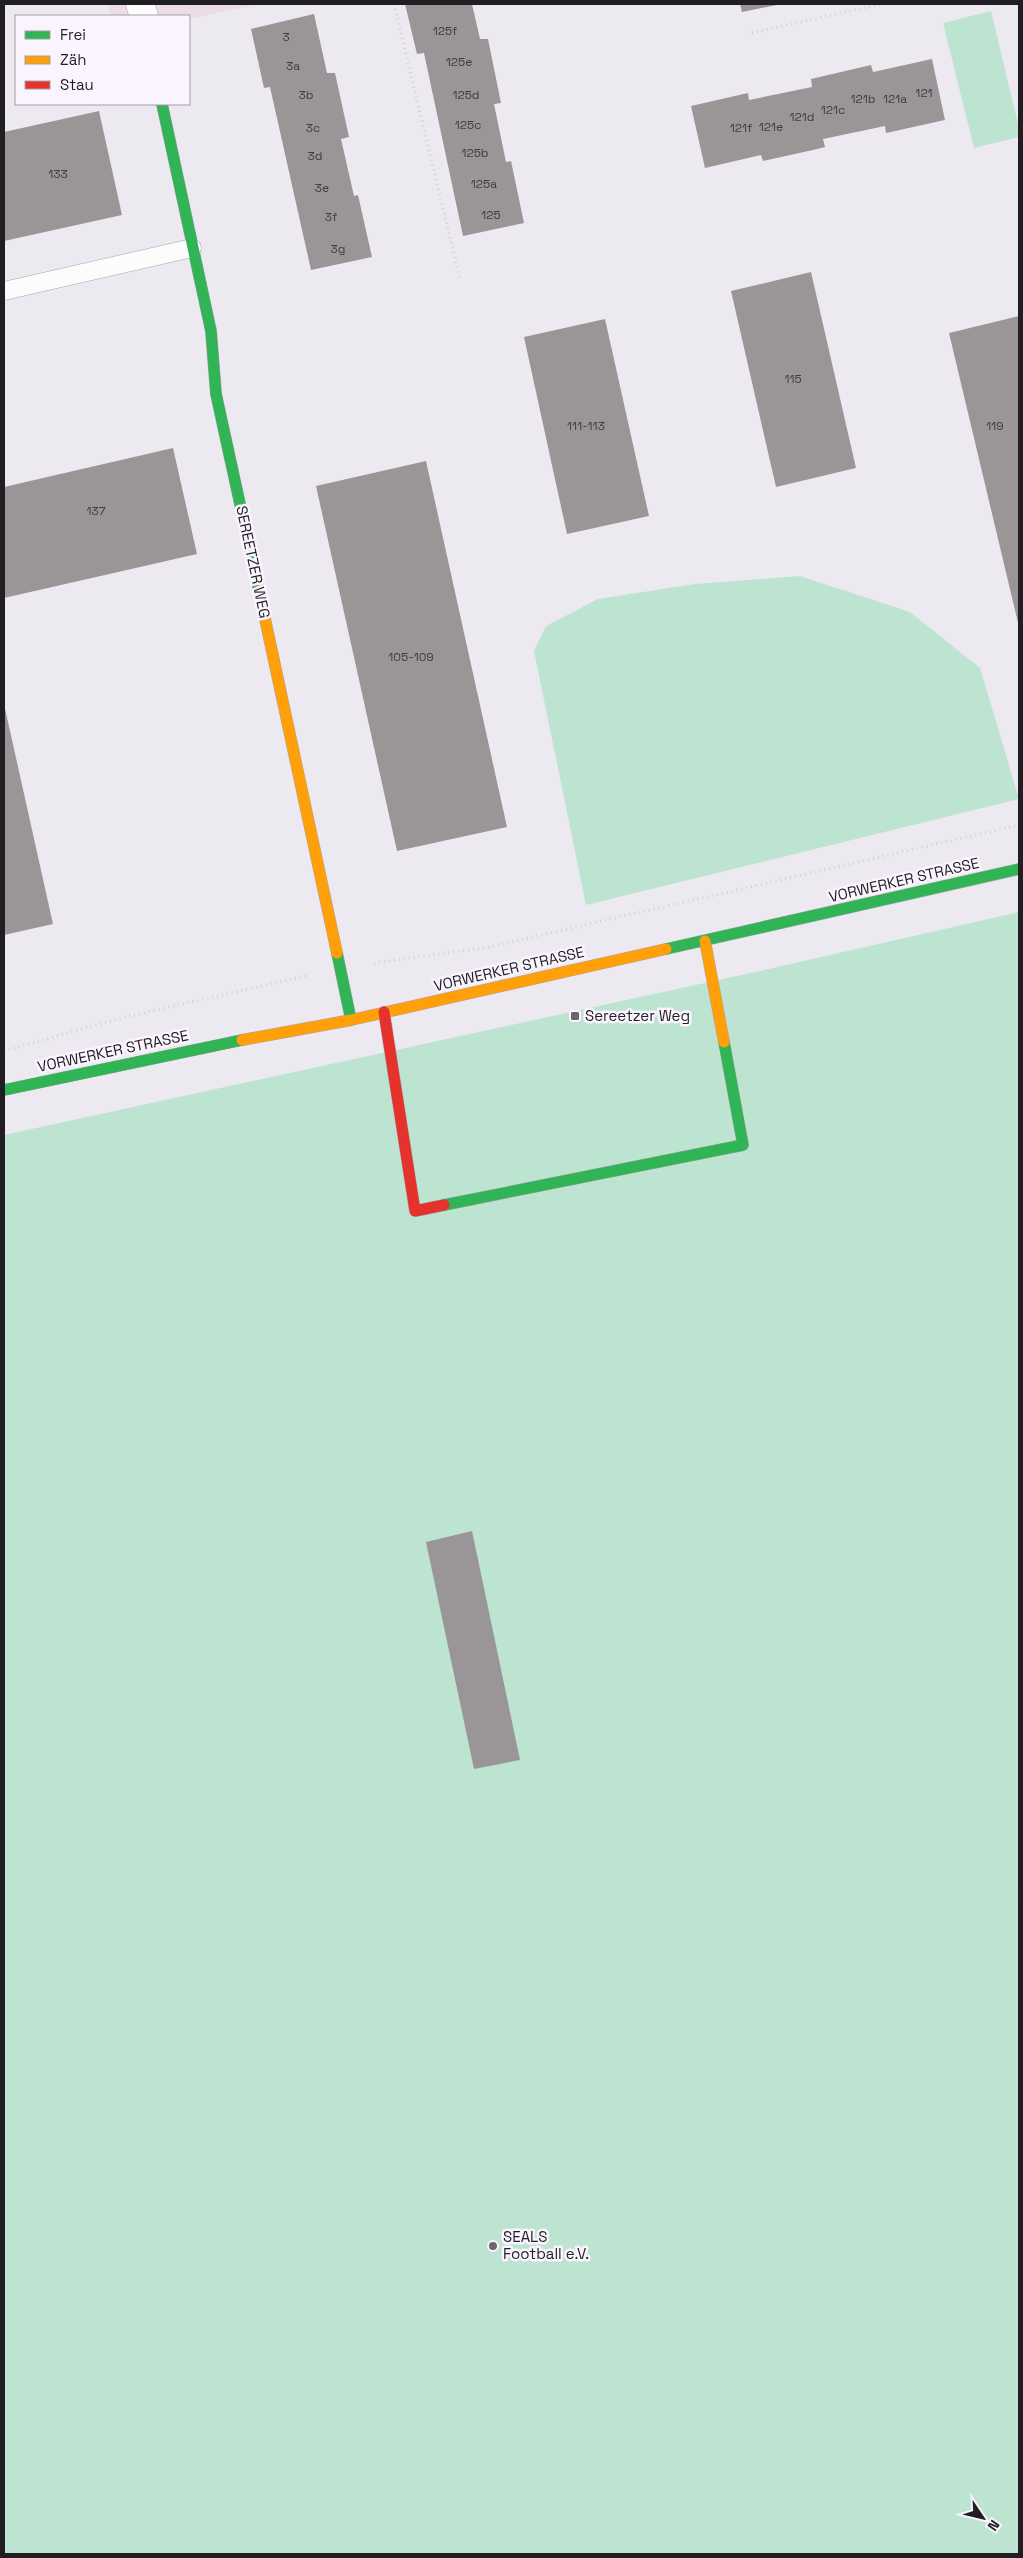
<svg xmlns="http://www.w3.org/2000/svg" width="1023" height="2558" viewBox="0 0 1023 2558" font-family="'Space Grotesk',sans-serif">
<rect width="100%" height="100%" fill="#ede9f0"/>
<path fill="#ebdce5" d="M107 4H259L189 19V16H110Z"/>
<g fill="#bde4d1">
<path d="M991 11 1019 128V137L974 148 943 23Z"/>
<path d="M800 576 910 612 980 668 1019 799 586 905 534 651 546 626 598 599 695 584Z"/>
<path d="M1019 912V2554H4V1135L760 971Z"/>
</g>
<g fill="#9a9698">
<path d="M405 4H472L480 39H488L501 103 494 104 506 162 511 161 524 223 463 236 424 53 417 54Z"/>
<path d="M740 4H776L777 5 742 12Z"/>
<path d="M314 14 327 73H335L349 137 341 139 354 196 358 195 372 257 311 270 270 87 264 88 251 29Z"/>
<path d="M932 59 945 120 886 133 885 126 823 139 825 147 813 150 763 161 761 155 705 168 691 106 748 93 749 100 812 87 811 79 871 65 873 72Z"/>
<path d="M99 111 122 215 4 241V132Z"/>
<path d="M811 272 856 468 776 487 731 291Z"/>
<path d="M1019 316V627L949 333Z"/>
<path d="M605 319 649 516 567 534 524 337Z"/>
<path d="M173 448 197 554 4 598V487Z"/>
<path d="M426 461 507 827 397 851 316 486Z"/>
<path d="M4 704 53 924 4 935Z"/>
<path d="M472 1531 520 1760 474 1769 426 1542Z"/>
</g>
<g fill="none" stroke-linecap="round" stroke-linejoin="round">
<g stroke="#a9a6ab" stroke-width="19">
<path id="lane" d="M4 291 192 248"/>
</g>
<g stroke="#a9a6ab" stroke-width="29">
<path id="street" d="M140 4 144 16"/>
</g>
<g stroke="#a9a6ab" stroke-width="12">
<g id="fast">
<path d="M162 104 211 331 216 394 259 591"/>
<path d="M666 949 1019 869"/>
<path d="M337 953 351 1020"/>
<path d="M4 1090 242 1040"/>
<path d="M444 1205 743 1145 724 1042"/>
</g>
</g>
<g stroke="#a9a6ab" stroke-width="12">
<g id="slow">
<path d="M259 591 337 953"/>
<path d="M705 941 724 1042"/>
<path d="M242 1040 351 1020 666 949"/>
</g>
</g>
<g stroke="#a9a6ab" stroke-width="12">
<path id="jam" d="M384 1012 415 1211 444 1205"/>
</g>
<g stroke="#d1d0d1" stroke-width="3" stroke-dasharray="1 4" stroke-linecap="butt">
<path d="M394 4 460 279"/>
<path d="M752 33 881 4"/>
<path d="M374 963 489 947 1019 825"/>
<path d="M4 1051 125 1017 306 976"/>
<path d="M880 1735 831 2119 941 2554"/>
<path d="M880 1735 1019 1696"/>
<path d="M881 1735 1019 1900"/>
</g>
<use href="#lane" stroke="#fcfcfd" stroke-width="18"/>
<use href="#street" stroke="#fcfcfd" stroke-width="28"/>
<use href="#fast" stroke="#30b455" stroke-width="11"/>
<use href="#slow" stroke="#ff9f0a" stroke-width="11"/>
<use href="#jam" stroke="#e5322d" stroke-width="11"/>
</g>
<g fill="#68656b" stroke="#faf4fe" stroke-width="2">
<rect x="570" y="1011" width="10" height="10" rx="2.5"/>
<circle cx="493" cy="2246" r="5"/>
</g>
<g text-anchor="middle" stroke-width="5" stroke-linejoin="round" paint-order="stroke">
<g font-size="12" fill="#3f3c40">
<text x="445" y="35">125f</text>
<text x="286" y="41">3</text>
<text x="459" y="66">125e</text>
<text x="293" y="70">3a</text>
<text x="924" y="97">121</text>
<text x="306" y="99">3b</text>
<text x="466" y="99">125d</text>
<text x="863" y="103">121b</text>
<text x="895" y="103">121a</text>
<text x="833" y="114">121c</text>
<text x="802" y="121">121d</text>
<text x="468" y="129">125c</text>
<text x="771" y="131">121e</text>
<text x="313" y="132">3c</text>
<text x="741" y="132">121f</text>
<text x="475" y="157">125b</text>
<text x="315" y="160">3d</text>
<text x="58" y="178">133</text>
<text x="484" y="188">125a</text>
<text x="322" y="192">3e</text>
<text x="491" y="219">125</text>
<text x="331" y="221">3f</text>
<text x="338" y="253">3g</text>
<text x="793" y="383">115</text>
<text x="586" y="430">111-113</text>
<text x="995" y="430">119</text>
<text x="96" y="515">137</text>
<text x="411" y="661">105-109</text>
</g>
<g font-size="15" fill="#211e23" stroke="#faf4fe">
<text transform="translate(253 562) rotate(78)" y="5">SEREETZER WEG</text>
<text transform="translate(904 880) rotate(-13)" y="5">VORWERKER STRASSE</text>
<text transform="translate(509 969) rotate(-13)" y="5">VORWERKER STRASSE</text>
<text transform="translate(113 1051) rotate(-12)" y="5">VORWERKER STRASSE</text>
</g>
<g font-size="15" fill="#211e23" stroke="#faf4fe" text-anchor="start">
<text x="585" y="1021">Sereetzer Weg</text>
<text x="503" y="2242">SEALS<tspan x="503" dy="17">Football e.V.</tspan></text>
</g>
</g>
<rect width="1023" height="2558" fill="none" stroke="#211e23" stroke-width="10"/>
<rect x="15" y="15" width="175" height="90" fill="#faf4fe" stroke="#a39ea6"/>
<rect x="25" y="31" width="25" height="8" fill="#30b455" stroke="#a39ea6"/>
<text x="60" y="40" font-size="15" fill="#211e23">Frei</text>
<rect x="25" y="56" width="25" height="8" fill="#ff9f0a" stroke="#a39ea6"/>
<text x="60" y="65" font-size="15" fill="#211e23">Zäh</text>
<rect x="25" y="81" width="25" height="8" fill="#e5322d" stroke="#a39ea6"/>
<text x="60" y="90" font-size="15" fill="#211e23">Stau</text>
<g transform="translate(983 2518) rotate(125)" stroke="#faf4fe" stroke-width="4" paint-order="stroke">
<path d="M0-4L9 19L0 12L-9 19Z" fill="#211e23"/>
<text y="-8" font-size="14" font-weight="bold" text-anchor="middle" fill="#211e23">N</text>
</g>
</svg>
